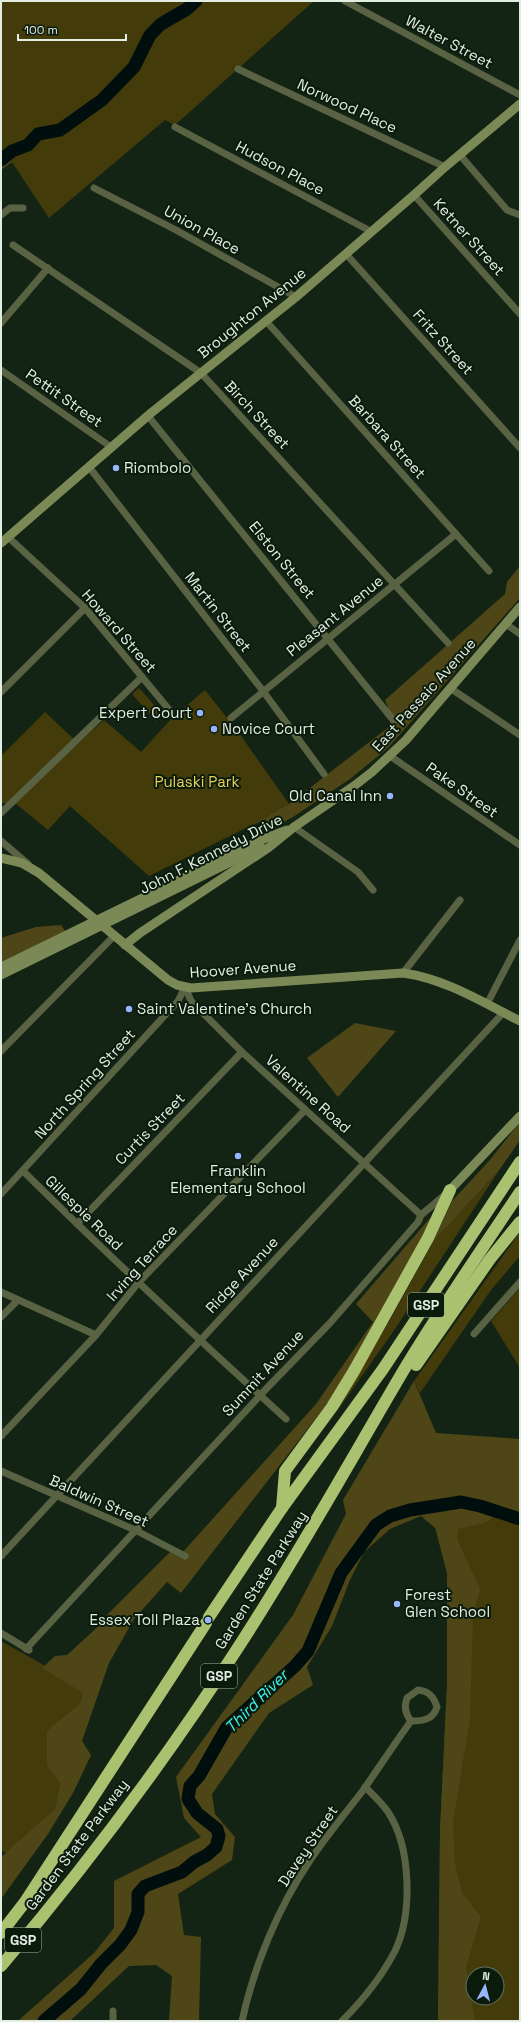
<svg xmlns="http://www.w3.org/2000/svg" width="521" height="2022" viewBox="0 0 521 2022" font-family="'Space Grotesk',sans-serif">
<rect width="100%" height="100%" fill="#132415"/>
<g fill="#443b0b" fill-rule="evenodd">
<path d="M1 1H314L175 125 165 120 49 218 12 162 1 148Z"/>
<path d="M139 688 163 715 156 721 132 694Z"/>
<path d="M205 690 239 733 289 804 244 829 149 876 70 806 48 830 15 803H1V756L45 712 78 743 104 720 141 752 172 718Z"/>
<path d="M500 1169 395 1329 335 1414 390 1320 433 1242Z"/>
<path d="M520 1232V1256L491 1290 420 1393 414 1381Z"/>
<path d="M520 1288V1368L491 1321Z"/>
<path d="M500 1512 520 1519V2021H438L440 1830 447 1686V1573L432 1516ZM473 1974H497V1998H473Z"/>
<path d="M1 1641 95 1694 60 1783 55 1809 7 1853 1 1851Z"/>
</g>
<g fill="#4f4617">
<path d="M1 150 12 162 1 170Z"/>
<path d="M520 566V598L388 748 350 779 293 817 265 832 266 819 244 829 289 804 394 723 385 700 505 594 507 582Z"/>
<path d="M61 925 65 931 1 962V938L36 927Z"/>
<path d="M355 1023 396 1031 338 1097 307 1058Z"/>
<path d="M520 1122V1140L500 1169 433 1242 452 1201 489 1161Z"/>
<path d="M430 1218 431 1221 347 1378 181 1593 167 1582 134 1619 109 1663 82 1741 91 1755 73 1793 48 1834 1 1899V1857L55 1809 60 1783 47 1765V1731L80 1704 83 1693 42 1668 55 1656 67 1655 102 1623 108 1614 174 1548 182 1553 316 1404 373 1322 356 1304Z"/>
<path d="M414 1381 436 1433 520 1439V1519L500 1512 485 1523 458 1529 457 1539 480 1589 473 1616 470 1718 453 1822 455 1864 462 1893 481 1917 466 1967 475 2021H438L440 1830 447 1686V1573L435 1526V1528L421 1516 390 1529 364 1552 350 1580 332 1626 307 1667 313 1685 269 1713 212 1794 215 1814 235 1837 232 1860 178 1894 184 1935 201 1937 199 2021H169L172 1976 156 1965 129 1966 70 2021H18L94 1953 114 1928V1881L201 1837 184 1818 176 1777 293 1615 346 1514 343 1500Z"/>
</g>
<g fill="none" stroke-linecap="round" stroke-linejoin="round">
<g stroke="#010e0e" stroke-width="13">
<path d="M1 160 12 151 28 145 38 134 60 130 102 100 134 67 150 35 161 24 187 9 196 1"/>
<path d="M44 2021 81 1989 101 1964 120 1945 131 1930 138 1912V1894L145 1886 182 1872 194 1862 207 1855 216 1847 219 1836 217 1829 197 1813 188 1799 190 1786 199 1776 227 1727 295 1666 308 1651 341 1573 376 1525 390 1516 410 1510 461 1502 480 1506 520 1519"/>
</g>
<g stroke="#596343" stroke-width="7">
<path d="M345 1 520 95"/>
<path d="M238 69 445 167"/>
<path d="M175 127 372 232"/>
<path d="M460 155 507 210 520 215"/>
<path d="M94 188 176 230 296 297"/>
<path d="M414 195 520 314"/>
<path d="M1 215 10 208H23"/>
<path d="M13 245 201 373 448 643"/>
<path d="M346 254 520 448"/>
<path d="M266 321 489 571"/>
<path d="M1 323 48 268"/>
<path d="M1 370 111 447"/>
<path d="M148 416 394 721"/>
<path d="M89 467 263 691 324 774"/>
<path d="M8 537 85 608 171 712"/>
<path d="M506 624 520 634"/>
<path d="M450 688 520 735"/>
<path d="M1 692 85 608"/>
<path d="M231 718 456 534"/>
<path d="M390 756 520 845"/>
<path d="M1 813 142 677"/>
<path d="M294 827 358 872 373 890"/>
<path d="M1 841 28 864"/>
<path d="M403 973 460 900"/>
<path d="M185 987 191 1001 242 1052 421 1215"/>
<path d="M487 1004 520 940"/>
<path d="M1 1051 114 936"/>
<path d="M23 1171C109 1256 197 1338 286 1419"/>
<path d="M1 1194 178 1001 185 987"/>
<path d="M77 1224 242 1052"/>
<path d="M1 1292 96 1335"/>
<path d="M1 1317 18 1300"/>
<path d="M474 1334 520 1282"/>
<path d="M1 1436 96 1335 138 1283 305 1110"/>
<path d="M1 1471 135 1530 185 1556"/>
<path d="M1 1556 503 1013"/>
<path d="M1 1633 29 1650"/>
<path d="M26 1649 266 1389 330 1323 418 1222 421 1215 446 1194"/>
<path d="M418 1690C429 1691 434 1697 437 1707 433 1720 423 1721 411 1721 405 1713 404 1707 407 1698Z"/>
<path d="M113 2021V2011"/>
<path d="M242 2021C254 1966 278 1908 309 1862 326 1836 346 1813 364 1789 380 1766 395 1743 411 1721"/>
<path d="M342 2021C363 2000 381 1978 395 1951 413 1913 411 1847 388 1812 382 1803 373 1795 365 1787"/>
</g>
<g stroke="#7a8956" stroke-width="9">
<path d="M1 543 151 413 296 297 414 195 445 167 520 104"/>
<path d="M1 858 22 863 39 873 168 980 177 985 191 988 403 973C446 979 482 1002 520 1021"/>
<path d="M125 945 140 933 268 848 294 827 354 786 372 772 406 740 520 607"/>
<path d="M1 967 261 840 287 830"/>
<path d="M1 975 261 847"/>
<path d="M450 1190 520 1116"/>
</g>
<g stroke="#aac170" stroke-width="12">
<path d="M416 1365 490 1259 520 1222"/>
<path d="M282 1508 285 1471 332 1407 354 1371 428 1238 450 1190"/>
<path d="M209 1617 282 1508 383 1369 520 1162"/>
<path d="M1 1933 25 1902 206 1623"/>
<path d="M1 1966C88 1864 169 1755 241 1643 298 1555 349 1463 402 1373 439 1311 480 1252 520 1192"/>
</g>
</g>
<g fill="#97b6fd" stroke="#0a1b0c" stroke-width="1.5">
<circle cx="116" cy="468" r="4"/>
<circle cx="200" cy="713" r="4"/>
<circle cx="214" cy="729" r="4"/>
<circle cx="390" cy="796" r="4"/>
<circle cx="129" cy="1009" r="4"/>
<circle cx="238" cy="1156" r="4"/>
<circle cx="397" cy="1604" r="4"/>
<circle cx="208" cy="1620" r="4"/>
</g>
<g text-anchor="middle" stroke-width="4" stroke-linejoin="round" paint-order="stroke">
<g fill="#0a1b0c" stroke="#a2afa2" stroke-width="1">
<rect x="408" y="1293" width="36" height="24" rx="3"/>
<rect x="201" y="1664" width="36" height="24" rx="3"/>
<rect x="5" y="1928" width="36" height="24" rx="3"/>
</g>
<g font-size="14" font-weight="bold" fill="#e3eee3">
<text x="426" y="1310">GSP</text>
<text x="219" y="1681">GSP</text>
<text x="23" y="1945">GSP</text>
</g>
<g font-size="15" fill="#e3eee3" stroke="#0a1b0c">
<text transform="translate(449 42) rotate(28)" y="5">Walter Street</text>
<text transform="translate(347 106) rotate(25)" y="5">Norwood Place</text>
<text transform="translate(280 168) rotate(28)" y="5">Hudson Place</text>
<text transform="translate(202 230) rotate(29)" y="5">Union Place</text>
<text transform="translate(469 237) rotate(48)" y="5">Ketner Street</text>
<text transform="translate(252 313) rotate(-39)" y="5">Broughton Avenue</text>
<text transform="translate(443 342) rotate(48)" y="5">Fritz Street</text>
<text transform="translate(64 398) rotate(35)" y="5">Pettit Street</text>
<text transform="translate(257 415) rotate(47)" y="5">Birch Street</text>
<text transform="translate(387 437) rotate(48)" y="5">Barbara Street</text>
<text transform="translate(282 560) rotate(51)" y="5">Elston Street</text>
<text transform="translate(218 612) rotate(52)" y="5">Martin Street</text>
<text transform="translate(335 616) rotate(-39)" y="5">Pleasant Avenue</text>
<text transform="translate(119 631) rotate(49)" y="5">Howard Street</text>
<text transform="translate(424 695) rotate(-48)" y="5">East Passaic Avenue</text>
<text transform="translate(462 790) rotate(35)" y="5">Pake Street</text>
<text transform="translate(211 854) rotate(-27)" y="5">John F. Kennedy Drive</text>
<text transform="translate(243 969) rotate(-4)" y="5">Hoover Avenue</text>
<text transform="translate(85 1084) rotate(-48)" y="5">North Spring Street</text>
<text transform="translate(308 1094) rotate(42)" y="5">Valentine Road</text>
<text transform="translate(150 1129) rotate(-46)" y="5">Curtis Street</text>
<text transform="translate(84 1213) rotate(44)" y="5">Gillespie Road</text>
<text transform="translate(142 1263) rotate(-48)" y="5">Irving Terrace</text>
<text transform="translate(242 1275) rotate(-47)" y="5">Ridge Avenue</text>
<text transform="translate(263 1373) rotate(-47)" y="5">Summit Avenue</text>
<text transform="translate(99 1501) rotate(24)" y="5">Baldwin Street</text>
<text transform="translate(261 1580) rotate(-58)" y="5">Garden State Parkway</text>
<text transform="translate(77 1845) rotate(-53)" y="5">Garden State Parkway</text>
<text transform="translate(308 1846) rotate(-56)" y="5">Davey Street</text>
</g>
<g font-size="15" fill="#e3eee3" stroke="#0a1b0c" text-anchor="start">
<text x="124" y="473">Riombolo</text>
<text x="192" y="718" text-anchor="end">Expert Court</text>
<text x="222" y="734">Novice Court</text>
<text x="382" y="801" text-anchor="end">Old Canal Inn</text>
<text x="137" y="1014">Saint Valentine's Church</text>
<text x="238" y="1176" text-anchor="middle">Franklin<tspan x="238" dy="17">Elementary School</tspan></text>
<text x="405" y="1600">Forest<tspan x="405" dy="17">Glen School</tspan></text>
<text x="200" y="1625" text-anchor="end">Essex Toll Plaza</text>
</g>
<g font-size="15" fill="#e8d059" stroke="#0a1b0c">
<text x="197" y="787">Pulaski Park</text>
</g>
<g font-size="16" font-style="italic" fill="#39f2f1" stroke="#0a1b0c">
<text transform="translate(256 1701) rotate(-45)" y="6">Third River</text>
</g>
</g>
<rect width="521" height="2022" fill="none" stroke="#e3eee3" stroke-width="4"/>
<g transform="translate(485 1986) rotate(7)"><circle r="19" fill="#0a1b0c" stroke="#616f62"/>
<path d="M0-3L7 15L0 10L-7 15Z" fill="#97b6fd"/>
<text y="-6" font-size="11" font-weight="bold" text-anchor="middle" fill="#e3eee3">N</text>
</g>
<path d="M18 34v6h108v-6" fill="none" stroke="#e3eee3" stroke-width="2"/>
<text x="24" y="34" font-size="12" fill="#e3eee3" stroke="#0a1b0c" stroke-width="3" paint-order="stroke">100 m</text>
</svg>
